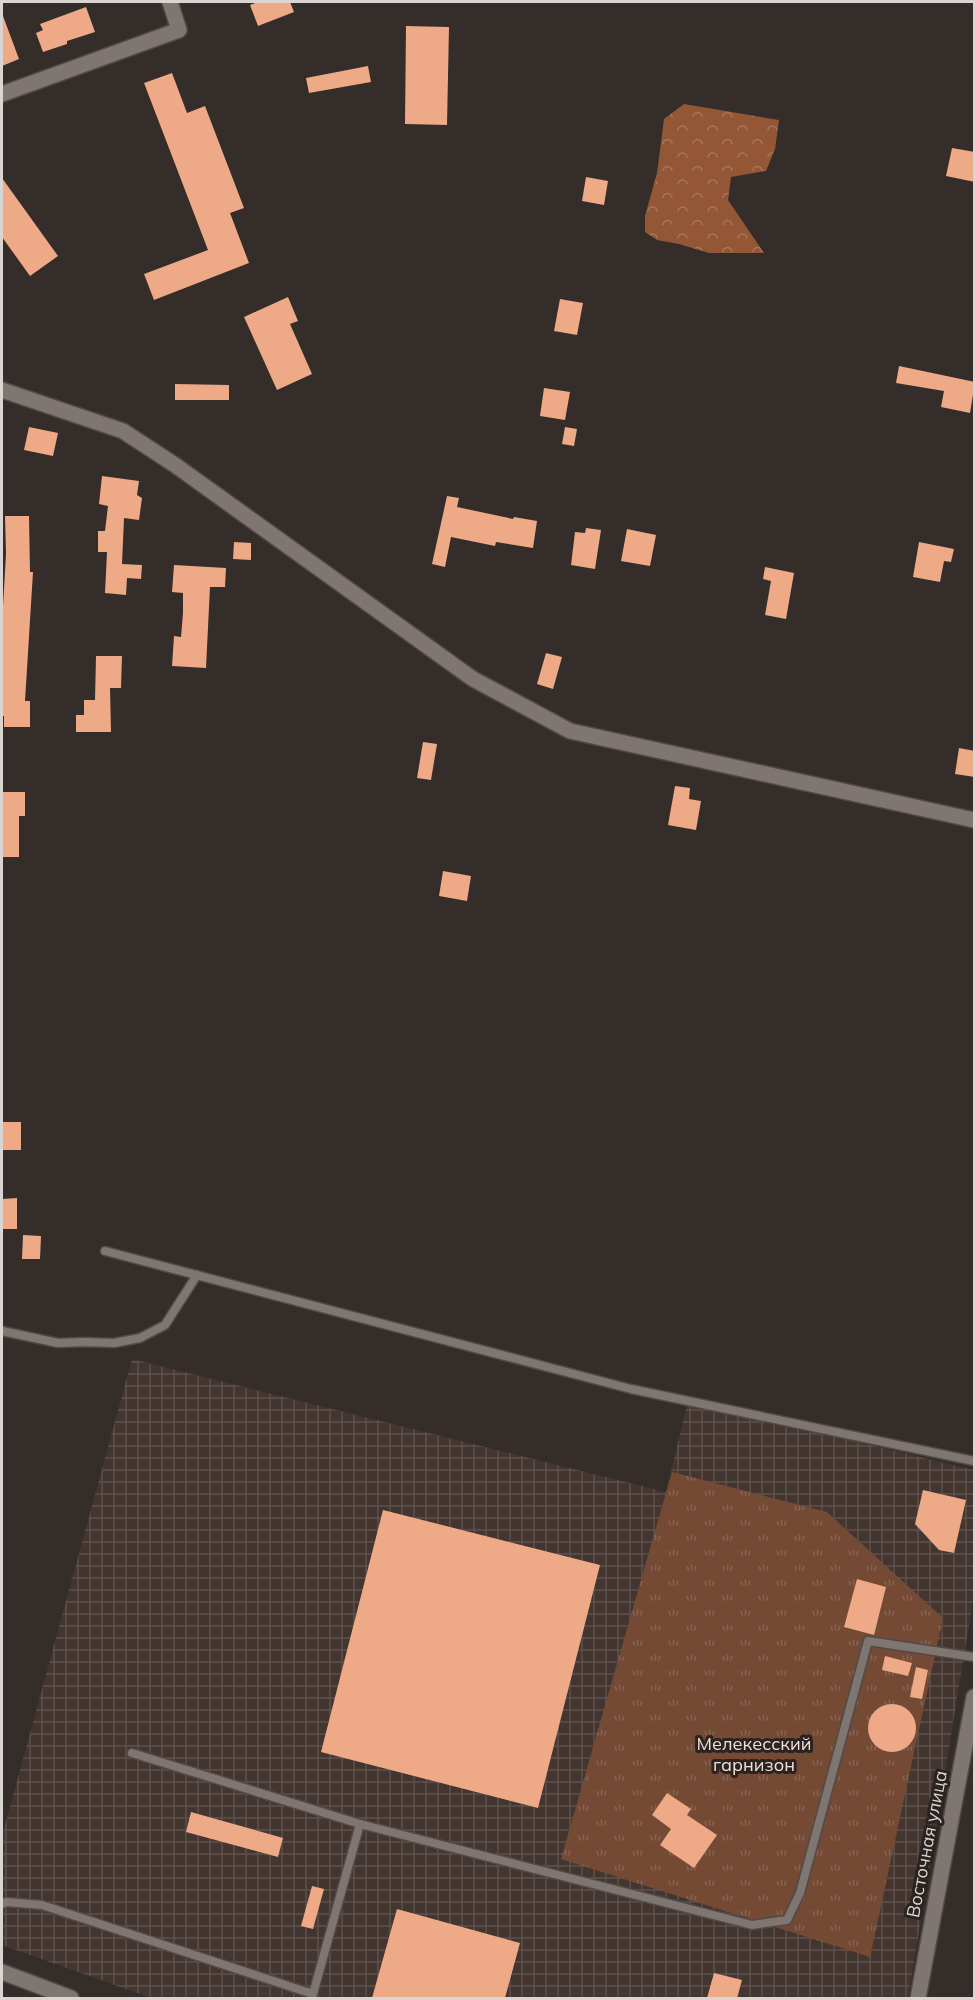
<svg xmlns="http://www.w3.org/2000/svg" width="976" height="2000" viewBox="0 0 976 2000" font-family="Mulish,sans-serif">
<defs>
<pattern id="industrial-grid" width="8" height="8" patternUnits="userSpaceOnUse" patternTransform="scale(1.5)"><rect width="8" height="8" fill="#43352f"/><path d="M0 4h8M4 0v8" fill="none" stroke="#5e514c"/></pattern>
<pattern id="forest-crowns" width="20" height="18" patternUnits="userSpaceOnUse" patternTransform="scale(1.5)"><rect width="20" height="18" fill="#945736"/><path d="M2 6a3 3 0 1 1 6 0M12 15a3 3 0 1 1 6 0" fill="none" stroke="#a7765c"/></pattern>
<pattern id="park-tufts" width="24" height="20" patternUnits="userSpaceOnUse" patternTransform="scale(1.5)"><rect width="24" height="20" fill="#744a35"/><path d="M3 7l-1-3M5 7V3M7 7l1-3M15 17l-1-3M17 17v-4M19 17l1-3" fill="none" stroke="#876351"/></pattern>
</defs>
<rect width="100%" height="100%" fill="#342d29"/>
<path fill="url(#industrial-grid)" d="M132 1359 666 1492 688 1401 974 1470V1595L908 1998H151L2 1945V1836Z"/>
<path fill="url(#forest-crowns)" d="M684 104 779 120 775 149 766 171 731 177 728 200 764 253H709L679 244 657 240 645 232V216L657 173 664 119Z"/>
<path fill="url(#park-tufts)" d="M672 1472 827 1512 943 1618 870 1957 561 1859Z"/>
<g fill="#eea987">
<path d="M258 2H290L294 12 258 26 250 5Z"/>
<path d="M86 7 95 32 67 41V44L43 52 36 33 43 30 40 24Z"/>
<path d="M3 16 19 59 2 66V17Z"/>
<path d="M406 26 449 27 447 125 405 124Z"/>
<path d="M368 66 371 82 309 93 306 78Z"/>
<path d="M172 73 187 113 205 106 244 208 230 213 249 263 154 300 144 274 208 250 144 83Z"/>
<path d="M952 148 975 152V182L946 176Z"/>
<path d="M586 177 608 181 604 205 582 201Z"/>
<path d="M2 178 58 256 30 276 2 237Z"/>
<path d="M288 297 298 321 290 324 312 374 277 390 244 317Z"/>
<path d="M560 299 583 303 577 335 554 331Z"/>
<path d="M899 366 975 382 970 413 941 407 944 391 896 383Z"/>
<path d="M175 384 229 385V400H175Z"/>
<path d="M544 388 570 392 565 420 540 416Z"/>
<path d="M29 427 58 433 53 456 24 450Z"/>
<path d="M565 427 577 429 574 446 562 444Z"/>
<path d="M102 476 139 481 137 495 142 498 139 520 124 518 122 564 142 565 141 579 127 578 126 595 105 593 107 552H98V531H105L108 506 99 504Z"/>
<path d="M447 496 459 498 457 507 513 519 514 517 537 521 533 548 496 542 495 546 451 537 445 567 432 564Z"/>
<path d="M5 516H29L30 572H33L25 701H30V727H4V716H2V624L6 554Z"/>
<path d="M586 528 601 530 595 569 571 565 575 532 585 533Z"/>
<path d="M627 529 656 535 650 566 621 561Z"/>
<path d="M234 542 251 543V560L233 559Z"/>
<path d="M919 542 954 549 951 562 944 561 940 582 913 577Z"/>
<path d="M174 565 226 568 225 587H210L206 668 172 666 174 636 181 637 183 613V593L172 592Z"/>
<path d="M765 567 794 573 786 619 765 615 771 581 763 579Z"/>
<path d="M546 653 562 657 553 689 537 684Z"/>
<path d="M96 656H122L121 688H110L111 732H76V715H84V700H95Z"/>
<path d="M423 742 437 744 431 780 417 778Z"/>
<path d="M959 748 975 751V777L955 774Z"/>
<path d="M675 786 690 788 689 799 701 801 696 830 668 825Z"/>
<path d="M2 792H25V816H19V857H2Z"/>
<path d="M443 871 471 876 467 901 439 896Z"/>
<rect x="2" y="1122" width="19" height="28"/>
<path d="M17 1198V1229H2V1199Z"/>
<path d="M23 1235 41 1236 40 1259H22Z"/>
<path d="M923 1490 966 1500 954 1553 939 1550 915 1524Z"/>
<path d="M383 1510 600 1565 538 1808 321 1752Z"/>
<path d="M857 1579 886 1587 874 1635 844 1627Z"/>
<path d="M885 1656 912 1663 908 1676 882 1670Z"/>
<path d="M916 1667 928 1670 922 1699 910 1697Z"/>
<circle cx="892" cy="1728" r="24"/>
<path d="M667 1793 691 1809 687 1815 717 1835 694 1868 660 1845 671 1829 652 1815Z"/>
<path d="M191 1812 283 1838 278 1857 186 1832Z"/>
<path d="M312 1886 324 1889 313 1929 301 1926Z"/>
<path d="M397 1909 520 1943 505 1998H372Z"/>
<path d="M714 1973 742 1980 737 1998H707Z"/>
</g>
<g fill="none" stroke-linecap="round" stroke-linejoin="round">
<g stroke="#504b48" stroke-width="11">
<g id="service">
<path d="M105 1251 631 1389 974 1461"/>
<path d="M2 1331 58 1343 84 1342 114 1343 140 1338 165 1325 197 1275"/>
<path d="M132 1753 360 1824 752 1925 787 1920 800 1893 868 1641 974 1657"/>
<path d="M2 1904 6 1902 42 1905 313 1994 360 1824"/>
</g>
</g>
<g stroke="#504b48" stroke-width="18">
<g id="minor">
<path d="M2 94 179 30 170 2"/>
<path d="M2 390 123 431 175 465 473 679 570 731 974 820"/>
<path d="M2 1972 71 1998"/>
<path d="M918 1998 974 1697"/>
</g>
</g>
<use href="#service" stroke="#7f7672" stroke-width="8"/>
<use href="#minor" stroke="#7f7672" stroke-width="15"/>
</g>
<g text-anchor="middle" stroke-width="6" stroke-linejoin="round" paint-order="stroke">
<g font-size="18" fill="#f2dfd6" stroke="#2a2320">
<text x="754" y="1750">Мелекесский<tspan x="754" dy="21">гарнизон</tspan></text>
</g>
<g font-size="18" fill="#dad5d3" stroke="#2a2320">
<text transform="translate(927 1844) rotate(-79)" y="6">Восточная улица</text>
</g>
</g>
<rect width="976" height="2000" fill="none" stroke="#dad5d3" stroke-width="6"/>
</svg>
